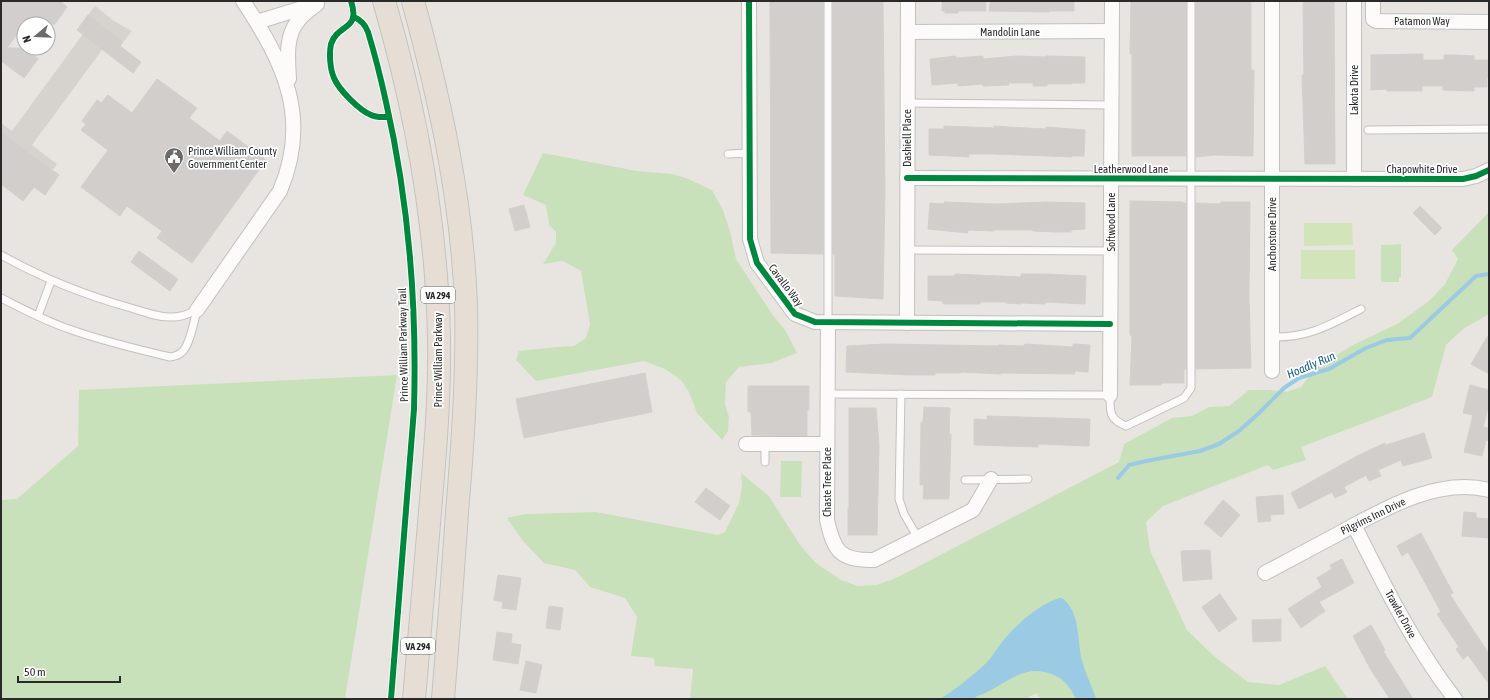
<svg xmlns="http://www.w3.org/2000/svg" width="1490" height="700" viewBox="0 0 1490 700" font-family="'Asap Condensed',sans-serif">
<rect width="100%" height="100%" fill="#e8e5e0"/>
<g fill="#c8e1bb">
<path d="M543 153 637 171 672 174 686 178 712 190 723 210 730 231 736 259 772 314 785 330 797 353 771 363 739 367 726 382 725 404 729 417 728 431 722 440 697 413 689 392 681 380 665 369 644 361 536 381 516 360 519 351 557 347 574 346 586 338 590 324 581 271 563 261 543 264 556 243V232L549 225 546 205 523 195Z"/>
<path d="M1489 212V314L1463 329 1446 345 1432 397 1301 447 1306 460 1273 470 1268 465 1163 506 1146 522 1150 550 1187 630 1215 657 1248 682 1279 685 1325 666 1348 699H1040L1037 693 1025 699H690L693 669 655 666 654 658 631 656 637 617 625 598 590 587 575 570 544 563 522 540 507 518 525 514 596 512 718 535 725 532 739 503 742 487 741 473 769 496 800 545 816 563 841 580 858 586 877 585 898 577 1119 462 1124 444 1172 418 1192 416 1209 407 1229 406 1249 390H1270L1286 392 1301 387 1308 378 1312 371 1351 346 1397 324 1428 302 1445 284 1458 259 1452 250Z"/>
<path d="M1401 244V277H1399V282H1381V245Z"/>
<path d="M397 375 345 699H1V500L17 499 78 446 79 390Z"/>
<path d="M781 461H802L801 497H780Z"/>
</g>
<g fill="#d1e4ba">
<path d="M1304 223H1352L1353 245 1304 246Z"/>
<rect x="1301" y="250" width="54" height="29"/>
</g>
<path fill="#d6d3ce" d="M95 6 114 21 132 31 123 42 113 35 32 145 57 164 48 176 1 141V123L12 131 83 34 88 15Z"/>
<path fill="#9acae4" d="M1059 598H1062C1081 612 1077 642 1082 661 1086 675 1092 686 1096 699H1076C1071 688 1065 680 1054 675 1025 662 1008 683 983 694 979 695 975 698 971 699 962 700 950 699 940 699 956 689 971 677 984 665 992 658 997 648 1003 641 1017 624 1038 605 1059 598Z"/>
<g fill="none" stroke-linecap="round" stroke-linejoin="round">
<path stroke="#9acae4" stroke-width="4" d="M1118 478 1129 465 1146 461 1200 451 1219 444 1239 431 1259 413 1284 388 1299 378 1329 369 1366 348 1387 340 1410 338 1476 276 1489 274"/>
</g>
<g fill="#d1cecb" stroke="#d3d0cc">
<path d="M1 1H60L67 7 55 24H24L7 48H37L32 54 38 59 24 78 1 61Z"/>
<path d="M770 1H823V254L771 253Z"/>
<path d="M833 1H883L885 194 883 299 835 296V255L833 254Z"/>
<path d="M942 1H986V11H958V13H945V11H942Z"/>
<path d="M990 1H1074V11H1049V12L989 11Z"/>
<path d="M1131 1H1186V156H1132V54H1130Z"/>
<path d="M1196 1H1251V70H1254L1253 156 1214 155 1196 157Z"/>
<path d="M1304 1H1334L1335 164H1305L1302 75H1304L1303 7Z"/>
<path d="M88 15 123 42 120 46 141 62 133 73 77 30Z"/>
<path d="M1423 54V60H1444V55H1456L1474 56V60H1488L1489 78H1487V87H1474V91L1443 90V86H1422V91H1387V89L1371 90V55Z"/>
<path d="M956 56V58L983 56V59L1017 56 1046 57V56L1085 57V83H1072V84H1047V86H1033V83H1008L1009 85 983 86V84L958 86V83L932 85 930 59Z"/>
<path d="M157 79 197 108 189 118 220 141 227 131 266 160 192 263 157 238 162 231 127 206 120 216 81 187 108 150 81 130 86 124 82 121 97 100 101 103 108 95 132 113Z"/>
<path d="M944 126 995 128 994 126 1009 127 1046 129V127L1085 130 1084 156H1072V157L994 154H969V157L929 155V129H944Z"/>
<path d="M1 133 59 175 45 195 34 187 23 201 1 184Z"/>
<path d="M1130 201 1183 202V203H1186V369H1184V383H1161V385H1130L1132 336 1130 335Z"/>
<path d="M944 202 996 204 1046 202 1085 203V229L1071 230V232H1057L1033 231 1032 230H994V231L968 230V233L928 229 930 203 944 204Z"/>
<path d="M1221 202H1250L1249 299 1251 368 1196 369V203L1220 204Z"/>
<path d="M524 205 530 227 515 231 509 209Z"/>
<path d="M1420 206 1442 228 1435 235 1413 213Z"/>
<path d="M139 251 178 279 170 291 131 262Z"/>
<path d="M955 274 1021 277V274H1046L1086 276 1085 304 1045 302V304L1021 303V304L1006 303V302H980V304H943V301L928 300V276H955Z"/>
<path d="M1489 334V374L1471 364Z"/>
<path d="M885 344 999 346V345L1024 346 1025 344 1073 347V344L1090 345 1088 372 1075 371V374L1001 373V374L961 372V373H935V375H910L846 372 847 346Z"/>
<path d="M645 373 652 412 524 438 516 399Z"/>
<path d="M1470 385 1489 390V404L1483 427 1489 428V441L1486 440 1482 456 1464 452 1473 415 1463 413Z"/>
<path d="M748 386H809V410H807V436L752 435 751 412H748Z"/>
<path d="M924 407 950 408 949 434H951L949 499H923L924 485H920L921 422H923Z"/>
<path d="M849 408H876L879 446 877 535H848V508H849Z"/>
<path d="M987 416 1090 419 1089 446 1038 444V447L974 445V419L987 420Z"/>
<path d="M1424 433 1432 458 1403 466 1401 460 1378 470 1381 476 1369 481 1366 475 1344 487 1347 492 1335 498 1332 492 1299 509 1291 493 1357 456 1385 443 1386 445Z"/>
<path d="M706 488 730 506 720 520 695 502Z"/>
<path d="M1283 495 1284 514 1270 515 1271 521 1258 522 1256 497Z"/>
<path d="M1223 500 1240 515 1221 537 1204 523Z"/>
<path d="M1464 512 1476 513V518L1489 519V538L1462 536Z"/>
<path d="M1421 533 1453 593 1450 595 1489 654V684L1468 655 1463 659 1456 649 1459 647 1437 614 1441 612 1416 566 1408 552 1402 556 1397 546Z"/>
<path d="M1210 550 1212 579 1183 581 1181 551Z"/>
<path d="M1342 559 1354 583 1319 602 1325 611 1301 628 1288 609 1322 587 1317 578 1332 569 1330 565Z"/>
<path d="M498 575 521 578 516 610 502 608 503 602 494 600Z"/>
<path d="M1220 594 1237 619 1219 632 1202 607Z"/>
<path d="M549 606 563 608 560 630 546 628Z"/>
<path d="M1281 619V641L1253 642 1252 620Z"/>
<path d="M1371 625 1385 650 1383 651 1413 699H1390L1371 670 1353 636Z"/>
<path d="M497 632 512 634 511 643 521 645 518 664 493 660Z"/>
<path d="M526 661 542 665 536 693 520 690Z"/>
</g>
<g fill="none" stroke-linecap="round" stroke-linejoin="round">
<g stroke="#c1c1c0" stroke-width="9">
<g id="lane">
<path d="M828 1V322"/>
<path d="M907 103 1112 105"/>
<path d="M1368 130 1489 129"/>
<path d="M728 154 750 153"/>
<path d="M907 250 1110 251"/>
<path d="M1 255C44 279 84 295 131 308 145 312 159 318 173 317 182 317 189 314 197 310"/>
<path d="M1 298C23 309 45 321 69 329 102 341 136 349 170 357 175 356 178 356 182 352 190 345 194 321 197 310"/>
<path d="M38 316 51 281"/>
<path d="M1272 337C1308 338 1330 325 1361 309"/>
<path d="M828 394 1110 395C1110 412 1109 419 1126 426L1184 398 1191 388V1"/>
<path d="M901 394 899 499 904 514 918 538"/>
<path d="M765 462V444"/>
<path d="M965 480 1028 479"/>
</g>
</g>
<g stroke="#c1c1c0" stroke-width="16">
<g id="street">
<path d="M749 1 750 239 757 263 795 314 815 322 1110 324"/>
<path d="M1272 1V371"/>
<path d="M1373 1V19L1376 21 1489 22"/>
<path d="M257 22 312 5"/>
<path d="M908 32 1112 31"/>
<path d="M289 79C288 59 285 37 298 21 303 14 311 9 317 4"/>
<path d="M907 178 1463 179 1476 176 1489 170"/>
<path d="M1354 179V1"/>
<path d="M197 310 280 191C311 118 284 63 243 1"/>
<path d="M828 322 827 520C834 551 840 561 874 560L973 510 991 479"/>
<path d="M907 323 908 1"/>
<path d="M1110 395 1112 1"/>
<path d="M746 444H827"/>
<path d="M1354 525C1384 585 1414 646 1455 699"/>
<path d="M1265 573C1289 560 1314 547 1338 534 1382 510 1437 477 1489 490"/>
</g>
</g>
<g stroke="#c4c3c1" stroke-width="24">
<g id="highway">
<path d="M384 1C416 111 437 224 439 339 440 397 435 454 430 512 425 574 419 637 414 699"/>
<path d="M413 1C440 100 462 200 466 304 468 373 463 443 457 512 453 574 448 637 443 699"/>
</g>
</g>
<use href="#lane" stroke="#fcfbfa" stroke-width="7"/>
<use href="#street" stroke="#fcfbfa" stroke-width="14"/>
<use href="#highway" stroke="#e6ded5" stroke-width="22"/>
<g stroke="#fff" stroke-width="8">
<g id="cycleway">
<path d="M351 1C361 31 338 23 331 44 329 54 330 69 334 78 339 90 359 110 371 115 377 118 383 117 389 117"/>
<path d="M749 1 750 239 757 263 795 314 815 322 1110 324"/>
<path d="M354 17C361 20 365 24 368 32 375 55 381 79 386 102 409 203 417 306 414 409L391 699"/>
<path d="M907 178 1463 179 1476 176 1489 170"/>
</g>
</g>
<use href="#cycleway" stroke="#00873e" stroke-width="6"/>
</g>
<defs>
<g id="civic-pin" transform="scale(1)"><path d="M0 17L-7.5 6A9.5 9.5 0 1 1 7.5 6Z" fill="#6c6b6a" stroke="#fff"/><path d="M-.6-6.5H3V-4.5H.6V-3L4-1V1h2V6H-6V1h2V-1L-.6-3ZM-1.2 2.5V6h2.4V2.5Z" fill="#fff"/></g>
</defs>
<g fill-rule="evenodd">
<use href="#civic-pin" x="174" y="157"/>
</g>
<g text-anchor="middle" stroke-width="3.5" stroke-linejoin="round" paint-order="stroke">
<g fill="#fff" stroke="#6a6a6a" stroke-width="1">
<rect x="421" y="287" width="34" height="16" rx="3"/>
<rect x="401" y="638" width="34" height="16" rx="3"/>
</g>
<g font-size="10" font-weight="bold" fill="#2a2a2a">
<text x="438" y="299">VA 294</text>
<text x="418" y="650">VA 294</text>
</g>
<g font-size="11" fill="#2a2a2a" stroke="#fff">
<text x="1422" y="25">Patamon Way</text>
<text x="1010" y="36">Mandolin Lane</text>
<text transform="translate(1354 90) rotate(-90)" y="4">Lakota Drive</text>
<text transform="translate(907 138) rotate(-90)" y="4">Dashiell Place</text>
<text x="1131" y="173">Leatherwood Lane</text>
<text x="1422" y="173">Chapowhite Drive</text>
<text transform="translate(1111 222) rotate(-90)" y="4">Softwood Lane</text>
<text transform="translate(1272 234) rotate(-90)" y="4">Anchorstone Drive</text>
<text transform="translate(786 285) rotate(53)" y="4">Cavallo Way</text>
<text transform="translate(403 345) rotate(-91)" y="4">Prince William Parkway Trail</text>
<text transform="translate(438 360) rotate(-90)" y="4">Prince William Parkway</text>
<text transform="translate(827 482) rotate(-90)" y="4">Chaste Tree Place</text>
<text transform="translate(1373 516) rotate(-26)" y="4">Pilgrims Inn Drive</text>
<text transform="translate(1401 614) rotate(61)" y="4">Trawler Drive</text>
</g>
<g font-size="11" fill="#2a2a2a" stroke="#fff" text-anchor="start">
<text x="188" y="155">Prince William County<tspan x="188" dy="13">Government Center</tspan></text>
</g>
<g font-size="12" font-style="italic" fill="#185d90" stroke="#fff">
<text transform="translate(1311 365) rotate(-23)" y="4">Hoadly Run</text>
</g>
</g>
<rect width="1490" height="700" fill="none" stroke="#2a2a2a" stroke-width="4"/>
<g transform="translate(36 36) rotate(251)"><circle r="19" fill="#ffffff" stroke="#aaaaaa"/>
<path d="M0-3L7 15L0 10L-7 15Z" fill="#6c6b6a"/>
<text y="-6" font-size="11" font-weight="bold" text-anchor="middle" fill="#2a2a2a">N</text>
</g>
<path d="M18 676v6h102v-6" fill="none" stroke="#2a2a2a" stroke-width="2"/>
<text x="24" y="676" font-size="12" fill="#2a2a2a" stroke="#ffffff" stroke-width="3" paint-order="stroke">50 m</text>
</svg>
